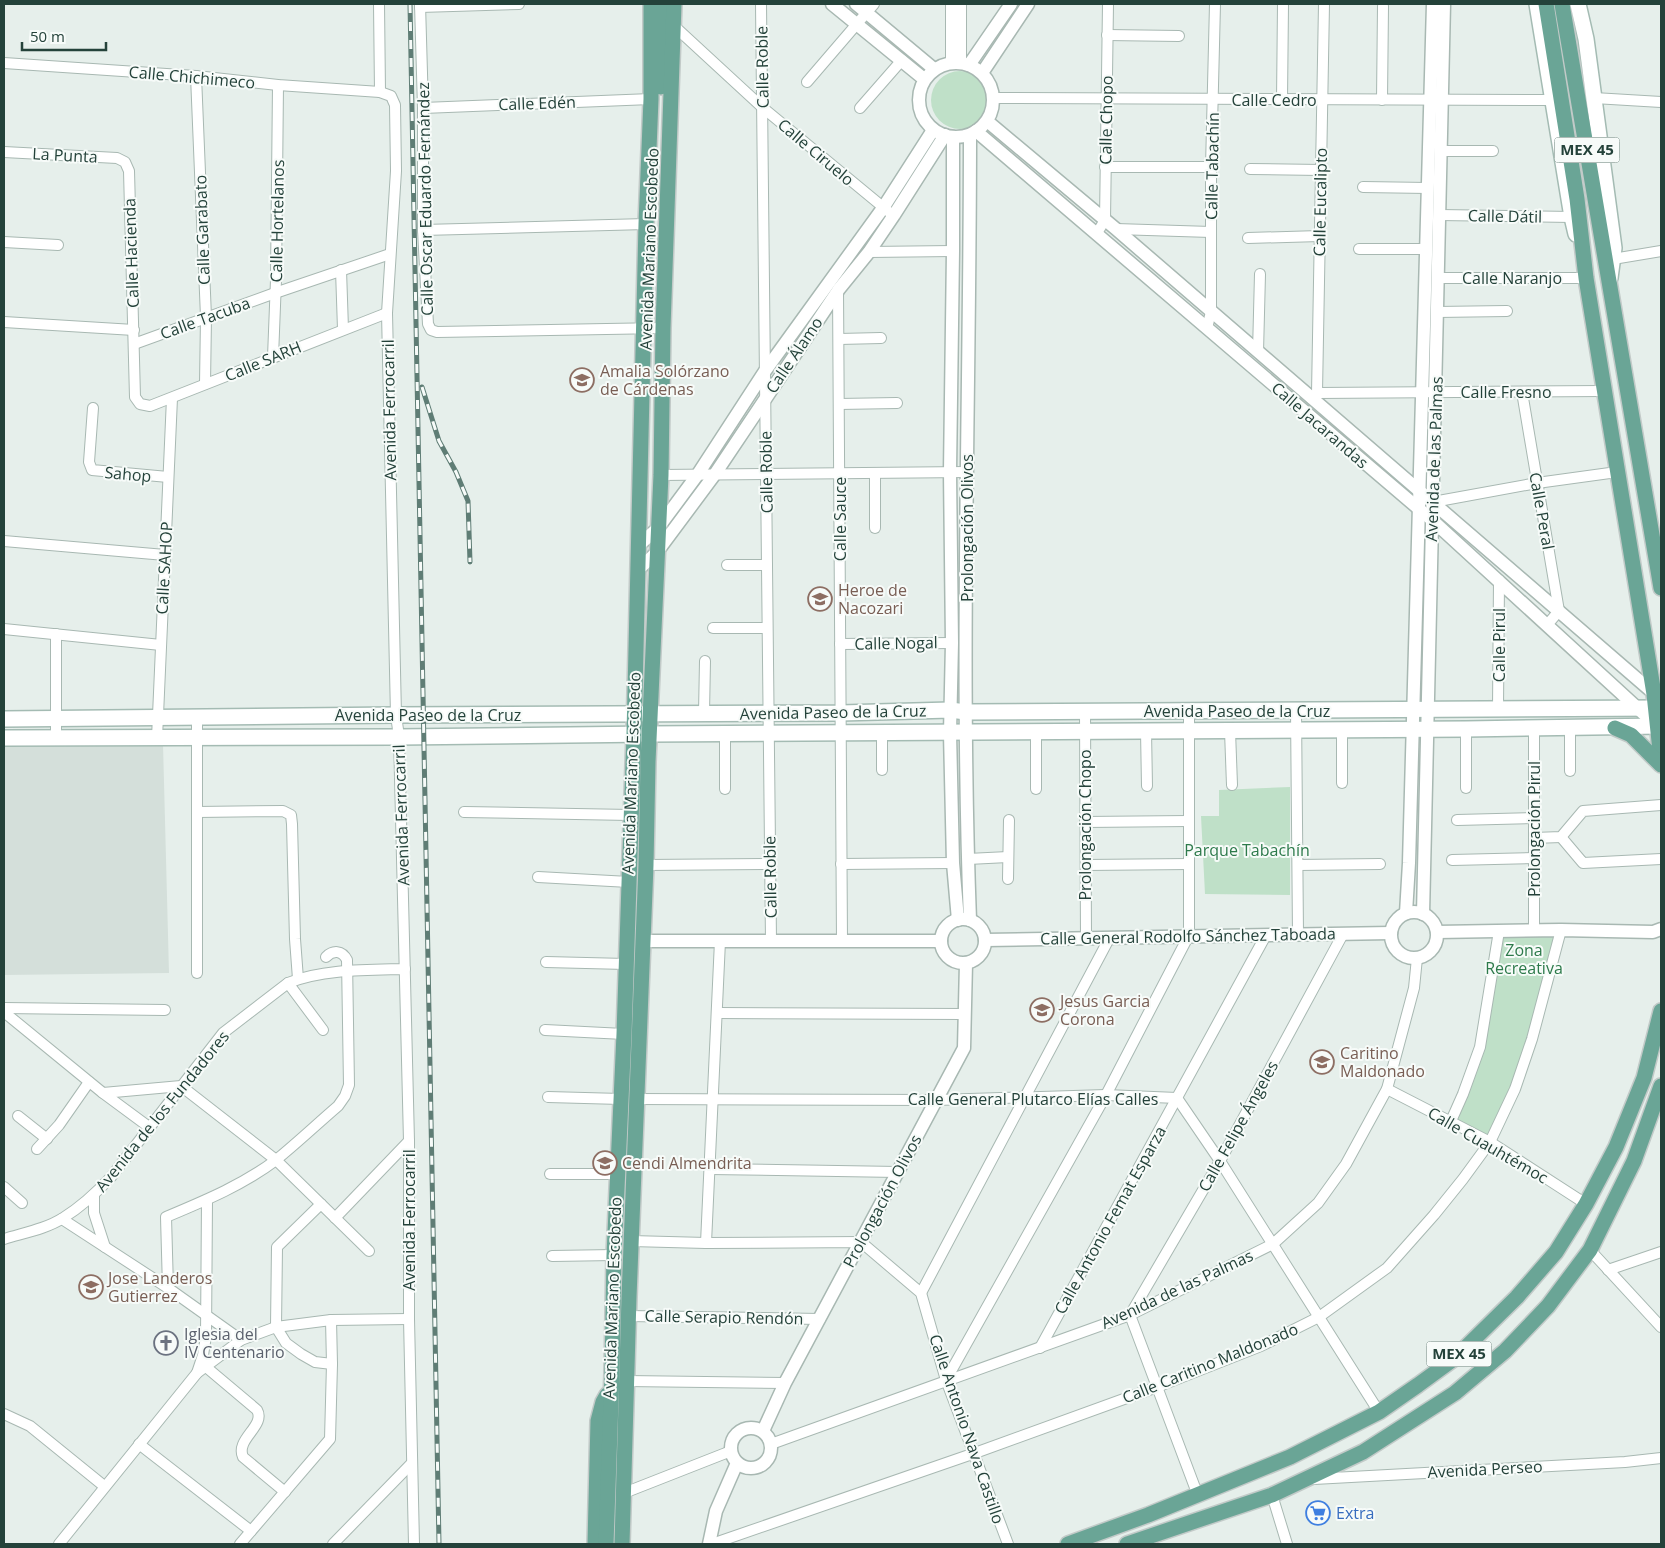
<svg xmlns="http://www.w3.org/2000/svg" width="1665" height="1548" viewBox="0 0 1665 1548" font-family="'Open Sans',sans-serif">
<rect width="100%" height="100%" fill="#e6efeb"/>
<path fill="#d4dfda" d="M163 744 169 973 4 975V745Z"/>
<g fill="#bfe0c8">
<circle cx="960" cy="100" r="29"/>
<path d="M1290 787V895L1205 894 1201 816H1219V790Z"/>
<path d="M1561 930 1532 1039 1490 1142 1451 1121 1480 1047 1499 931Z"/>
</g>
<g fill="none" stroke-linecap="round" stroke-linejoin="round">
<g stroke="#a8b8b2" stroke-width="12">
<g id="minor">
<path d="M379 4 380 92"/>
<path d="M420 4 423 108V230L428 324 431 330 437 332 663 328"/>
<path d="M761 4 771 941"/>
<path d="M420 7 519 4"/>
<path d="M673 25 762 107 889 212"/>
<path d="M1107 35 1179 36"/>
<path d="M951 62V4"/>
<path d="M961 62V4"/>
<path d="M4 63 196 76 278 85 380 92 391 96 395 105 396 171 387 313 396 715 399 737 409 1141V1319L414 1544"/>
<path d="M196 76 206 317 205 384"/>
<path d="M807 82 874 4"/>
<path d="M994 98 1553 100"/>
<path d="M1594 98 1661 102"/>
<path d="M1282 100 1283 4"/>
<path d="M1382 100 1383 6"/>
<path d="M423 108 651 99"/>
<path d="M860 108 902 60"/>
<path d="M1440 151H1493"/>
<path d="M4 152 117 158 125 162 129 171 135 397 140 404 150 406 387 313"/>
<path d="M1105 167H1211"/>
<path d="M1250 169 1321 170"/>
<path d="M1363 187 1428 188"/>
<path d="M1439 215 1572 217"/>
<path d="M1116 229 1211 232"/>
<path d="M423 230 646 224"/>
<path d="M1097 233 1105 220 1108 4"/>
<path d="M1248 238 1320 236"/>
<path d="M4 242 58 245"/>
<path d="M1359 249H1426"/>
<path d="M869 252 953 251"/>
<path d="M1613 259 1661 251"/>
<path d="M341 270 343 329"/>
<path d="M1438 278H1586"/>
<path d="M838 289 842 941"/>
<path d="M1437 312 1507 311"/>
<path d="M4 322 134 330"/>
<path d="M1207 328 1211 312V167L1215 4"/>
<path d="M839 339 881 338"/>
<path d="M134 344 275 293 390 254"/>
<path d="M1258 352 1260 274"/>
<path d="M273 357 276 280 278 85"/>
<path d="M1522 392 1559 611 1547 625"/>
<path d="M1317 393 1604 391"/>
<path d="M1311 398 1317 393 1324 4"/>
<path d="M839 404 897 403"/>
<path d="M93 408 89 462 92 470 168 477"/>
<path d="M875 473V528"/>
<path d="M661 475 967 472"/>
<path d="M1433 502 1537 483 1617 472"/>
<path d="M4 541 165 555"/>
<path d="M727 565H767"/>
<path d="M713 628H767"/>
<path d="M4 629 161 645"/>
<path d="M840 644 952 643"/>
<path d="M1498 709 1499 580"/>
<path d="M1296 710 1298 934"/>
<path d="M1085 711 1086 938"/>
<path d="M704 713 705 661"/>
<path d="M197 717V973"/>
<path d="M1570 728V771"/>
<path d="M1534 729V930"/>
<path d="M1146 731 1147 786"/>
<path d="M1230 731 1232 785"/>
<path d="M882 732V770"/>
<path d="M56 738V634"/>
<path d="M157 738 172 398"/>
<path d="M1342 783V730"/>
<path d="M1466 788V729"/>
<path d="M725 789V733"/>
<path d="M1036 789V732"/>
<path d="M197 812 283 811 291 815 292 824 295 939 298 979"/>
<path d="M464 812 630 815"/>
<path d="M1457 820 1534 818"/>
<path d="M1085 822 1189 821"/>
<path d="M1561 837 1583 863 1661 859"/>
<path d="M1534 838 1561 837 1583 811 1661 805"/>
<path d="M968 859 1008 857"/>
<path d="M1452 860 1534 858"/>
<path d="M841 864 953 863"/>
<path d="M646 865 770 864"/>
<path d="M1086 865 1189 864"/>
<path d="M1298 865 1380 864"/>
<path d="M538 877 629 882"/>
<path d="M1008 879 1009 820"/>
<path d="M546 962 626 964"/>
<path d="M288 983 323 1030"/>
<path d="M4 1008 165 1010"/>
<path d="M4 1012 103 1093 149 1127"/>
<path d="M718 1013 965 1014"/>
<path d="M545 1030 624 1034"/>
<path d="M1387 1089 1490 1142 1586 1204"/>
<path d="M103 1093 181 1086 276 1160 369 1251"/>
<path d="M548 1097 621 1099"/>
<path d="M636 1099 937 1100 1106 1095 1177 1098 1220 1161 1379 1412"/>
<path d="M18 1116 47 1139"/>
<path d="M1451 1121 1463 1094 1480 1047 1499 931"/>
<path d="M37 1149 59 1125 89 1082"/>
<path d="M710 1169 898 1172"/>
<path d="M550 1174H617"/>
<path d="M4 1187 22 1203"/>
<path d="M94 1195V1213L105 1247"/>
<path d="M321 1204 277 1247 276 1327 286 1343 301 1354 315 1362 332 1364"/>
<path d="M335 1218 409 1141"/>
<path d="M62 1219 168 1288 241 1340"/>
<path d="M4 1239C23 1233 46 1229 63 1218 81 1207 97 1192 111 1177L223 1033 288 983C323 969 368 970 405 969"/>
<path d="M631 1241 706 1243 861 1242 921 1293 946 1380 1008 1544"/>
<path d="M706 1243 720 941"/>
<path d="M1590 1250 1661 1327"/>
<path d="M552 1256 614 1255"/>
<path d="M1608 1270 1661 1252"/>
<path d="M168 1288 166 1217C204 1201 243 1185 276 1160 297 1143 317 1124 338 1106L345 1096 349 1085 347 960C342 950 333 950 326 957"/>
<path d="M921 1293 1110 937"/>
<path d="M628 1316 820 1319"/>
<path d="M1040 1348 1266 935"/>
<path d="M206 1367 257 1410C266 1426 235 1439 243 1457L285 1492"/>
<path d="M197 1373 203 1355 206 1336 207 1200"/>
<path d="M946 1380 1106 1095 1189 935V711"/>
<path d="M626 1381 785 1383"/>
<path d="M4 1414 30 1426 104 1486"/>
<path d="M139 1444 251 1531"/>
<path d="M771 1444 1130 1315 1273 1244 1318 1203 1346 1164 1387 1089 1414 988 1417 958"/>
<path d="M1314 1479 1625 1462 1661 1458"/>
<path d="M624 1493 731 1451"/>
<path d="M1197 1493 1130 1315 1220 1161 1343 934"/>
<path d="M1272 1495 1287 1544"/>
<path d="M59 1544 197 1373 241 1340 276 1327 331 1320 409 1319"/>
<path d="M240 1544 330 1439 332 1364 331 1320"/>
<path d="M333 1544 411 1464"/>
<path d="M712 1544 975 1453 1157 1387 1261 1346 1319 1317 1387 1268 1434 1215 1463 1179 1490 1142 1515 1089 1532 1039 1561 930"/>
</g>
</g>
<g stroke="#a8b8b2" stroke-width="15">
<g id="tertiary">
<path d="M832 4 924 79"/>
<path d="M856 4 934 69"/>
<circle cx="956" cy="100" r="37"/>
<path d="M969 65 1011 4"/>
<path d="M982 73 1028 4"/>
<path d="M987 121 1116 229 1657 696"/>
<path d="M976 131 1432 520 1657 726"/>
<path d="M970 135C970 397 960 659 970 920"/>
<path d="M953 137V251L950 472 952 643 950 733 953 863 958 920"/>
<path d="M638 546 658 528 698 474 765 371 883 208 933 130"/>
<path d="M638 570 657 552 715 474 839 289 869 252 894 215 945 135"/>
<circle cx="1414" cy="935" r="23"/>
<path d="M1406 913 1409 863 1433 4"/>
<path d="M1423 914 1444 4"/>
<circle cx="963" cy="941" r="22"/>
<path d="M1437 932 1561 930 1653 932 1661 929"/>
<path d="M985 940 1391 933"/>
<path d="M643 941H941"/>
<circle cx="751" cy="1448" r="20"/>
<path d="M763 1431 785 1383 964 1048 966 963"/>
<path d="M709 1544 716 1511 737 1463"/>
</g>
</g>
<g stroke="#a4bbb3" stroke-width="18">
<g id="secondary">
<path d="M1537 4 1572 217 1576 234"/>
<path d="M1578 4 1586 39 1614 248 1610 278"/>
<path d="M4 719 396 715 841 713 950 710 966 712 1661 708"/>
<path d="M4 738 399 737 650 734 1466 729 1661 726"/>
</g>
</g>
<g stroke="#c2cac8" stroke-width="18">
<g id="primary">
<path d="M1546 4 1577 199 1586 278 1654 694 1661 760"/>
<path d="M1562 4 1661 588"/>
<path d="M661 87 662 4"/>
<path d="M1615 728 1631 735 1661 765"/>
<path d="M595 1544 598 1421 603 1402 607 1395"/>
<path d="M606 1544 612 1373 614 1255 624 1034 634 734 646 224 651 99V4"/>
<path d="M622 1544 629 1297 646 865 648 762 661 475 663 328 674 4"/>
<path d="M1068 1544 1148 1515 1290 1457 1379 1412 1418 1385 1455 1358 1517 1297 1556 1252 1586 1204 1616 1147 1644 1078 1661 1011"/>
<path d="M1127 1544 1272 1495 1363 1452 1455 1393 1505 1351 1548 1306 1590 1250 1634 1161 1661 1086"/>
</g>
</g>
<use href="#minor" stroke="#fff" stroke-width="10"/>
<use href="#tertiary" stroke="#fff" stroke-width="12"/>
<use href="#secondary" stroke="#fff" stroke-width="15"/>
<use href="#primary" stroke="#6aa596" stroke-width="15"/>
<g stroke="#5f7d75" stroke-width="5">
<g id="rail">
<path d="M410 4 439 1544"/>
<path d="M422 387 439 441 456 472 468 501 470 562"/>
</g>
</g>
<use href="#rail" stroke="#f7fbf9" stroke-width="3" stroke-dasharray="9" stroke-linecap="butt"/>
</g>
<defs>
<g id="school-ring" transform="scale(1.25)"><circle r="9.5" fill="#f7fbf9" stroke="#8d6e63" stroke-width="1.5"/><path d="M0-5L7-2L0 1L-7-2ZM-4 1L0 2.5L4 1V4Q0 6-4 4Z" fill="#8d6e63"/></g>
<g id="church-ring" transform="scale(1.25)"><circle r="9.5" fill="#f7fbf9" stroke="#6b7280" stroke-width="1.5"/><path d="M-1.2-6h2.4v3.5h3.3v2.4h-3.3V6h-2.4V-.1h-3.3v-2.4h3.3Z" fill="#6b7280"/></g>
<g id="supermarket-ring" transform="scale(1.25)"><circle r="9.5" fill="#f7fbf9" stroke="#3f7fe0" stroke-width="1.5"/><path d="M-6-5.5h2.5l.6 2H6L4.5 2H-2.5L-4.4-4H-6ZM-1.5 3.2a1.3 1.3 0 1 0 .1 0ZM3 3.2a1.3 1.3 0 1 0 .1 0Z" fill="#3f7fe0"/></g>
</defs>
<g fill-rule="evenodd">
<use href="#school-ring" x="582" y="380"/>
<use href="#school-ring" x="820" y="599"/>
<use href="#school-ring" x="1042" y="1010"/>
<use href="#school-ring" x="1322" y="1062"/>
<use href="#school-ring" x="605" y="1163"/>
<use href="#school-ring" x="91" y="1287"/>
<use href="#church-ring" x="166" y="1343"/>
<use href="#supermarket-ring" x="1318" y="1513"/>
</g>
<g text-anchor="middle" stroke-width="4" stroke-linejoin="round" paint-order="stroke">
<g fill="#f7fbf9" stroke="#637a73" stroke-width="1">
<rect x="1554.5" y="137.5" width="65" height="25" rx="4"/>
<rect x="1426.5" y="1341.5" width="65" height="25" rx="4"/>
</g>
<g font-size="15" font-weight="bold" fill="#24423a">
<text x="1587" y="155">MEX 45</text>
<text x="1459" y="1359">MEX 45</text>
</g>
<g font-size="16" fill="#24423a" stroke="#f7fbf9">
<text transform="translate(762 67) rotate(-91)" y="6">Calle Roble</text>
<text transform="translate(192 77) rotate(5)" y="6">Calle Chichimeco</text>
<text x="1274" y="106">Calle Cedro</text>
<text transform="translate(537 103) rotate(-2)" y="6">Calle Edén</text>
<text transform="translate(1106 120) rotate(-89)" y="6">Calle Chopo</text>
<text transform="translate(816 152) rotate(40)" y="6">Calle Ciruelo</text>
<text transform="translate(65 155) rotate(3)" y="6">La Punta</text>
<text transform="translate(1212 166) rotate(-89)" y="6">Calle Tabachín</text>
<text transform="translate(425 199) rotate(-91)" y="6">Calle Oscar Eduardo Fernández</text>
<text transform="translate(1320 202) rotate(-89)" y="6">Calle Eucalipto</text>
<text transform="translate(1505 216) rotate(1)" y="6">Calle Dátil</text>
<text transform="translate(277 221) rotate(-89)" y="6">Calle Hortelanos</text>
<text transform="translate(202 230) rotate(-92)" y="6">Calle Garabato</text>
<text transform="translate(649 249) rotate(-88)" y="6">Avenida Mariano Escobedo</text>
<text transform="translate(131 253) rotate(-92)" y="6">Calle Hacienda</text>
<text x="1512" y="284">Calle Naranjo</text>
<text transform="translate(205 318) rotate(-20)" y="6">Calle Tacuba</text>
<text transform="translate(794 355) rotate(-56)" y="6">Calle Álamo</text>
<text transform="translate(263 361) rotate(-22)" y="6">Calle SARH</text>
<text x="1506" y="398">Calle Fresno</text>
<text transform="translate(389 410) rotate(-91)" y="6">Avenida Ferrocarril</text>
<text transform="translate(1320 425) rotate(41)" y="6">Calle Jacarandas</text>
<text transform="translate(1434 459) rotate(-88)" y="6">Avenida de las Palmas</text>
<text transform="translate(766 472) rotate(-91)" y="6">Calle Roble</text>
<text transform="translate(128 474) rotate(5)" y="6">Sahop</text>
<text transform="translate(1542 511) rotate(80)" y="6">Calle Peral</text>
<text transform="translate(840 519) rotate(-90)" y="6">Calle Sauce</text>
<text transform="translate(967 528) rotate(-90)" y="6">Prolongación Olivos</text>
<text transform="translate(164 568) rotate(-87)" y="6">Calle SAHOP</text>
<text transform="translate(896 643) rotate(-1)" y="6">Calle Nogal</text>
<text transform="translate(1499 645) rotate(-90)" y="6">Calle Pirul</text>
<text x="1237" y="717">Avenida Paseo de la Cruz</text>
<text transform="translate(833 712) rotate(-1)" y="6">Avenida Paseo de la Cruz</text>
<text x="428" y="721">Avenida Paseo de la Cruz</text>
<text transform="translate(631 773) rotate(-88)" y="6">Avenida Mariano Escobedo</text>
<text transform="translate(401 815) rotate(-92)" y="6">Avenida Ferrocarril</text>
<text transform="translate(1085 825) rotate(-90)" y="6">Prolongación Chopo</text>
<text transform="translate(1534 829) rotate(-90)" y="6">Prolongación Pirul</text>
<text transform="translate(770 877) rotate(-91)" y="6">Calle Roble</text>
<text transform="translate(1188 936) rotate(-1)" y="6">Calle General Rodolfo Sánchez Taboada</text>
<text x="1033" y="1105">Calle General Plutarco Elías Calles</text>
<text transform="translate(162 1111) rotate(-51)" y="6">Avenida de los Fundadores</text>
<text transform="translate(1238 1126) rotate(-61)" y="6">Calle Felipe Ángeles</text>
<text transform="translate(1488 1145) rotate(30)" y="6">Calle Cuauhtémoc</text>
<text transform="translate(882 1201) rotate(-62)" y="6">Prolongación Olivos</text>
<text transform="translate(409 1220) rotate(-90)" y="6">Avenida Ferrocarril</text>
<text transform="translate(1110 1220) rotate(-61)" y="6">Calle Antonio Femat Esparza</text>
<text transform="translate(1177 1289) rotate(-25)" y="6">Avenida de las Palmas</text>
<text transform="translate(612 1298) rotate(-88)" y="6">Avenida Mariano Escobedo</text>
<text transform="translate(724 1317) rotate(1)" y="6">Calle Serapio Rendón</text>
<text transform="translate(1210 1363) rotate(-22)" y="6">Calle Caritino Maldonado</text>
<text transform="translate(967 1429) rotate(71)" y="6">Calle Antonio Nava Castillo</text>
<text transform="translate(1485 1469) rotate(-3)" y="6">Avenida Perseo</text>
</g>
<g font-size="16" fill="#785e54" stroke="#f7fbf9" text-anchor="start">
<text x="600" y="377">Amalia Solórzano<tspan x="600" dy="18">de Cárdenas</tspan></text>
<text x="838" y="596">Heroe de<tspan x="838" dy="18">Nacozari</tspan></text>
<text x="1060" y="1007">Jesus Garcia<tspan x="1060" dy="18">Corona</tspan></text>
<text x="1340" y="1059">Caritino<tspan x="1340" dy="18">Maldonado</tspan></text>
<text x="622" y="1169">Cendi Almendrita</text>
<text x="108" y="1284">Jose Landeros<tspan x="108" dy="18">Gutierrez</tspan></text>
</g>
<g font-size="16" fill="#2d7a4b" stroke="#f7fbf9">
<text x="1247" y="856">Parque Tabachín</text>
<text x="1524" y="956">Zona<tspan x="1524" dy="18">Recreativa</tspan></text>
</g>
<g font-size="16" fill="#5b616d" stroke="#f7fbf9" text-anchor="start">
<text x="184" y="1340">Iglesia del<tspan x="184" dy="18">IV Centenario</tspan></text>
</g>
<g font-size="16" fill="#366cbe" stroke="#f7fbf9" text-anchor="start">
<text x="1336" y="1519">Extra</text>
</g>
</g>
<rect width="1665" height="1548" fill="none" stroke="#24423a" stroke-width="10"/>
<path d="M22 42v8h84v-8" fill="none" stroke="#24423a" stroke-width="2.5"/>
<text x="30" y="42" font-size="15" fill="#24423a" stroke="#f7fbf9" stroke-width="4" paint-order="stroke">50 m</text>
</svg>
